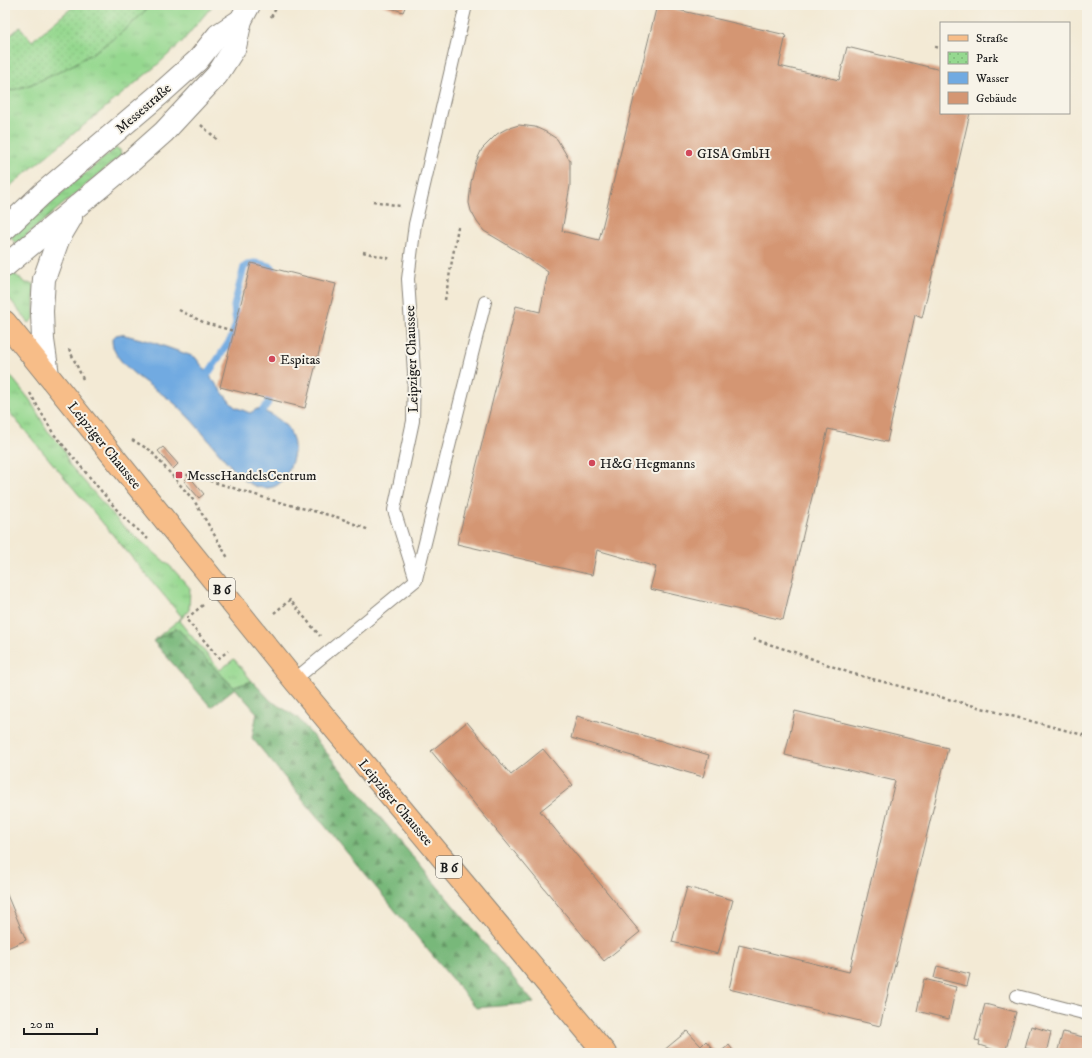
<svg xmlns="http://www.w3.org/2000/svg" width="1092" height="1058" viewBox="0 0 1092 1058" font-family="'IM FELL DW Pica',serif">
<defs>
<pattern id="grass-tufts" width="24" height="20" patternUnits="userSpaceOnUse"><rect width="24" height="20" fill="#95d88f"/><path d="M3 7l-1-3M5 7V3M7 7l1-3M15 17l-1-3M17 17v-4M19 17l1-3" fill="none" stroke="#80b97b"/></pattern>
<pattern id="forest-firs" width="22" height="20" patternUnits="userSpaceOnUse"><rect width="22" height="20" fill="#78b87a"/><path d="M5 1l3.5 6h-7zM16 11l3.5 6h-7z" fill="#629563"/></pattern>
<pattern id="park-dots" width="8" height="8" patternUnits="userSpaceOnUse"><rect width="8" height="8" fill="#95d88f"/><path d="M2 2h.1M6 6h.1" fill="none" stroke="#80b97b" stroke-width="1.8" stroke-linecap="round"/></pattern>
</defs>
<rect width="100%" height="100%" fill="#f7f3e8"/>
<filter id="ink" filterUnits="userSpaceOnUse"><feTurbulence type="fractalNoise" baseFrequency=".025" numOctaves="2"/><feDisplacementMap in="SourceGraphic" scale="8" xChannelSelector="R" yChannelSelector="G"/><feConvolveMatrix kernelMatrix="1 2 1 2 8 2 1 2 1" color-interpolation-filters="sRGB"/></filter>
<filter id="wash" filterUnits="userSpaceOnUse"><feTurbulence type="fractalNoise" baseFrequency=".012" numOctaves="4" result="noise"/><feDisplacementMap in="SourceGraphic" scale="16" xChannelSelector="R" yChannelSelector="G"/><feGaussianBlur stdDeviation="0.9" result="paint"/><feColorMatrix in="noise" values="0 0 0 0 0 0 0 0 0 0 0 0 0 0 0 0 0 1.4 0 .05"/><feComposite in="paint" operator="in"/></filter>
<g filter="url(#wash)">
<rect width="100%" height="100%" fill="#f3ead5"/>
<g fill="url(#grass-tufts)" stroke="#587a56">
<path d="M150 5H213L181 43 156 66 5 190V92C53 81 118 43 150 5Z"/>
<path d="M116 148 120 150 121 155 16 244 10 236Z"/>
<path d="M13 273 26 283 34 284V319L29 323 5 293V279Z"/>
<path d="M5 369 30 400 47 430 63 448 69 464 121 524 171 567 190 588 189 610 179 621 220 670 234 659 252 681 234 687 219 673 177 628 153 641 182 617 5 407Z"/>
</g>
<path fill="url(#forest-firs)" stroke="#4a6a4b" d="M177 628 219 673 234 687 252 681 271 701 297 717 534 1003 476 1008 252 738 257 713 235 688 211 707 153 641Z"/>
<path fill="url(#park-dots)" stroke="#587a56" d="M75 5H150C118 43 53 81 5 92V40L20 27 32 41Z"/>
<path fill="#71aae1" stroke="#46637e" d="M121 334 149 341 195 357 230 402 235 407 250 413 257 409C287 418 303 439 289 469 286 475 281 485 273 487 263 490 252 486 244 480 219 456 200 426 174 403 156 388 111 365 112 339L116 335Z"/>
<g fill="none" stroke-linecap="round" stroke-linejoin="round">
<g stroke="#71aae1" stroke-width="7">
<path d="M208 374 231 339 236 323 234 306 244 267C254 260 262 264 272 267L276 276"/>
<path d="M262 411 268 403 269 390"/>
</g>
</g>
<g id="blocks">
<g fill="#d49673">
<path d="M382 5H406L403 12Z"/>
<path d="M657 5 786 35 779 66 839 80 847 47 941 70V113H970L922 318 915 315 887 442 828 429 783 620 650 589 656 567 597 550 592 575 457 544 516 306 540 312 548 272 506 244 484 231 477 222 471 211 469 203 471 182 476 162 482 149 497 134 506 129 519 125 535 127 546 132 557 139 570 161V186L562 231 599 240Z"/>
<path d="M251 263 336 284 305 408 220 387Z"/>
<path d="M163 447 178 464 173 469 158 451Z"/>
<path d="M189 476 204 494 199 498 184 481Z"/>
<path d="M795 711 948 748 880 1026 729 989 739 945 849 972 895 781 785 755Z"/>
<path d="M577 716 709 755 703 777 571 738Z"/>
<path d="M467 722 511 775 543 749 573 785 540 811 640 932 604 961 431 751Z"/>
<path d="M687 887 733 900 718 954 672 942Z"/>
<path d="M5 890 26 940 5 949Z"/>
<path d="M937 966 970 974 967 986 934 978Z"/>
<path d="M924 979 956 987 949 1019 917 1011Z"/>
<path d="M985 1004 1016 1012 1005 1053 979 1045 980 1041 975 1040Z"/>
<path d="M1031 1026 1051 1032 1046 1053 1025 1048Z"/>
<path d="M687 1031 701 1046 706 1041 716 1053H664L663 1051Z"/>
<path d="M1063 1032 1087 1038V1053H1057Z"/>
<path d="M729 1045 735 1053H719Z"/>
</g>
</g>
</g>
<g filter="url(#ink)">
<use href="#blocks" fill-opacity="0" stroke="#888378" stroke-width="1"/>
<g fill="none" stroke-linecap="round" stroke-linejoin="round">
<g stroke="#888378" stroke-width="14">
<g id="service">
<path d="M416 579 485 302"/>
<path d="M294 680 416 580 394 510 413 421 414 373 408 279 415 224 466 5"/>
<path d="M1017 996 1087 1014"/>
</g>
</g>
<g stroke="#888378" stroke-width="24">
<g id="minor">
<path d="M5 229 42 194 160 94 198 60 218 35 241 20"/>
<path d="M5 266 128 164 164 132 217 75 235 47 241 20 249 5"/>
<path d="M48 375 43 340 42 311 44 279 58 240 71 218"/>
</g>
</g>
<g stroke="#888378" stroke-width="24">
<path id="primary" d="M5 322 294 680 605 1053"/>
</g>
<g stroke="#888378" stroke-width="2.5" stroke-dasharray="3 3" stroke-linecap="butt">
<path d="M271 17 278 5"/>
<path d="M935 47 941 48"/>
<path d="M201 125 219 141"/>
<path d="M373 201 400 206"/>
<path d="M363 252 391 259"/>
<path d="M445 300 458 227"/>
<path d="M179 310 205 323 234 331"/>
<path d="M69 349 83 379"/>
<path d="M30 393 53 433 122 516 148 539"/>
<path d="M132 440 150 450 195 502 228 558"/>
<path d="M176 479 183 474 201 478 275 501 340 518 369 530"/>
<path d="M203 605 186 619 219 658 228 651"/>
<path d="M274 613 290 600 320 636"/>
<path d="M753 639 794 652 850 673 1087 736"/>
</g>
<use href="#service" stroke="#fff" stroke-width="12"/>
<use href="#minor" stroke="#fff" stroke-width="22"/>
<use href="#primary" stroke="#f7bd88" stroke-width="22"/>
</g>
</g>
<g fill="#d1495b" stroke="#f7f3e8" stroke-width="1.5">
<circle cx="689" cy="153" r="4"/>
<circle cx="272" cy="359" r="4"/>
<circle cx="592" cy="463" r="4"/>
<rect x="175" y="471" width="8" height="8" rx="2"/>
</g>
<g text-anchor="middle" stroke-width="4" stroke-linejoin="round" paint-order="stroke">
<g fill="#f7f3e8" stroke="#5e5c59" stroke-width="1">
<rect x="209" y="578" width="26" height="22" rx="3"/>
<rect x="436" y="856" width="26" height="22" rx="3"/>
</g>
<g font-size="13" font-weight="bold" fill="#1c1c1c">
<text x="222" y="594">B 6</text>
<text x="449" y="872">B 6</text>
</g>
<g font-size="14" fill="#1c1c1c" stroke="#f7f3e8">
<text transform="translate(143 108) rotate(-41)" y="5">Messestraße</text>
<text transform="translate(411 359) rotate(-92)" y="5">Leipziger Chaussee</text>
<text transform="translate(105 445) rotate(51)" y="5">Leipziger Chaussee</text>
<text transform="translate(396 802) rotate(50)" y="5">Leipziger Chaussee</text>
</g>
<g font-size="14" fill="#1c1c1c" stroke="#f7f3e8" text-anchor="start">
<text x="697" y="158">GISA GmbH</text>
<text x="280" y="364">Espitas</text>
<text x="600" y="468">H&amp;G Hegmanns</text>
<text x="187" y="480">MesseHandelsCentrum</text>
</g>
</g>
<rect width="1092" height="1058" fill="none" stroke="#f7f3e8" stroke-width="20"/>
<rect x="940" y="22" width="130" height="92" fill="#f7f3e8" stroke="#9f9d96"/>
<rect x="948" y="35" width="20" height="6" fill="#f7bd88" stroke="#9f9d96"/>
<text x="976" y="42" font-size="12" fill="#1c1c1c">Straße</text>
<rect x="948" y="52" width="20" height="12" fill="url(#park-dots)" stroke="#9f9d96"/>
<text x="976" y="62" font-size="12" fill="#1c1c1c">Park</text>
<rect x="948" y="72" width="20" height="12" fill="#71aae1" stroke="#9f9d96"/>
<text x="976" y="82" font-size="12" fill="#1c1c1c">Wasser</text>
<rect x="948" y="92" width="20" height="12" fill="#d49673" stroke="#9f9d96"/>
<text x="976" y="102" font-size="12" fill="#1c1c1c">Gebäude</text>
<path d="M24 1028v6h73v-6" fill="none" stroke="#1c1c1c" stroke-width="2"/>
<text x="30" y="1028" font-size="12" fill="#1c1c1c" stroke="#f7f3e8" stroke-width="3" paint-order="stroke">20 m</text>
</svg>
